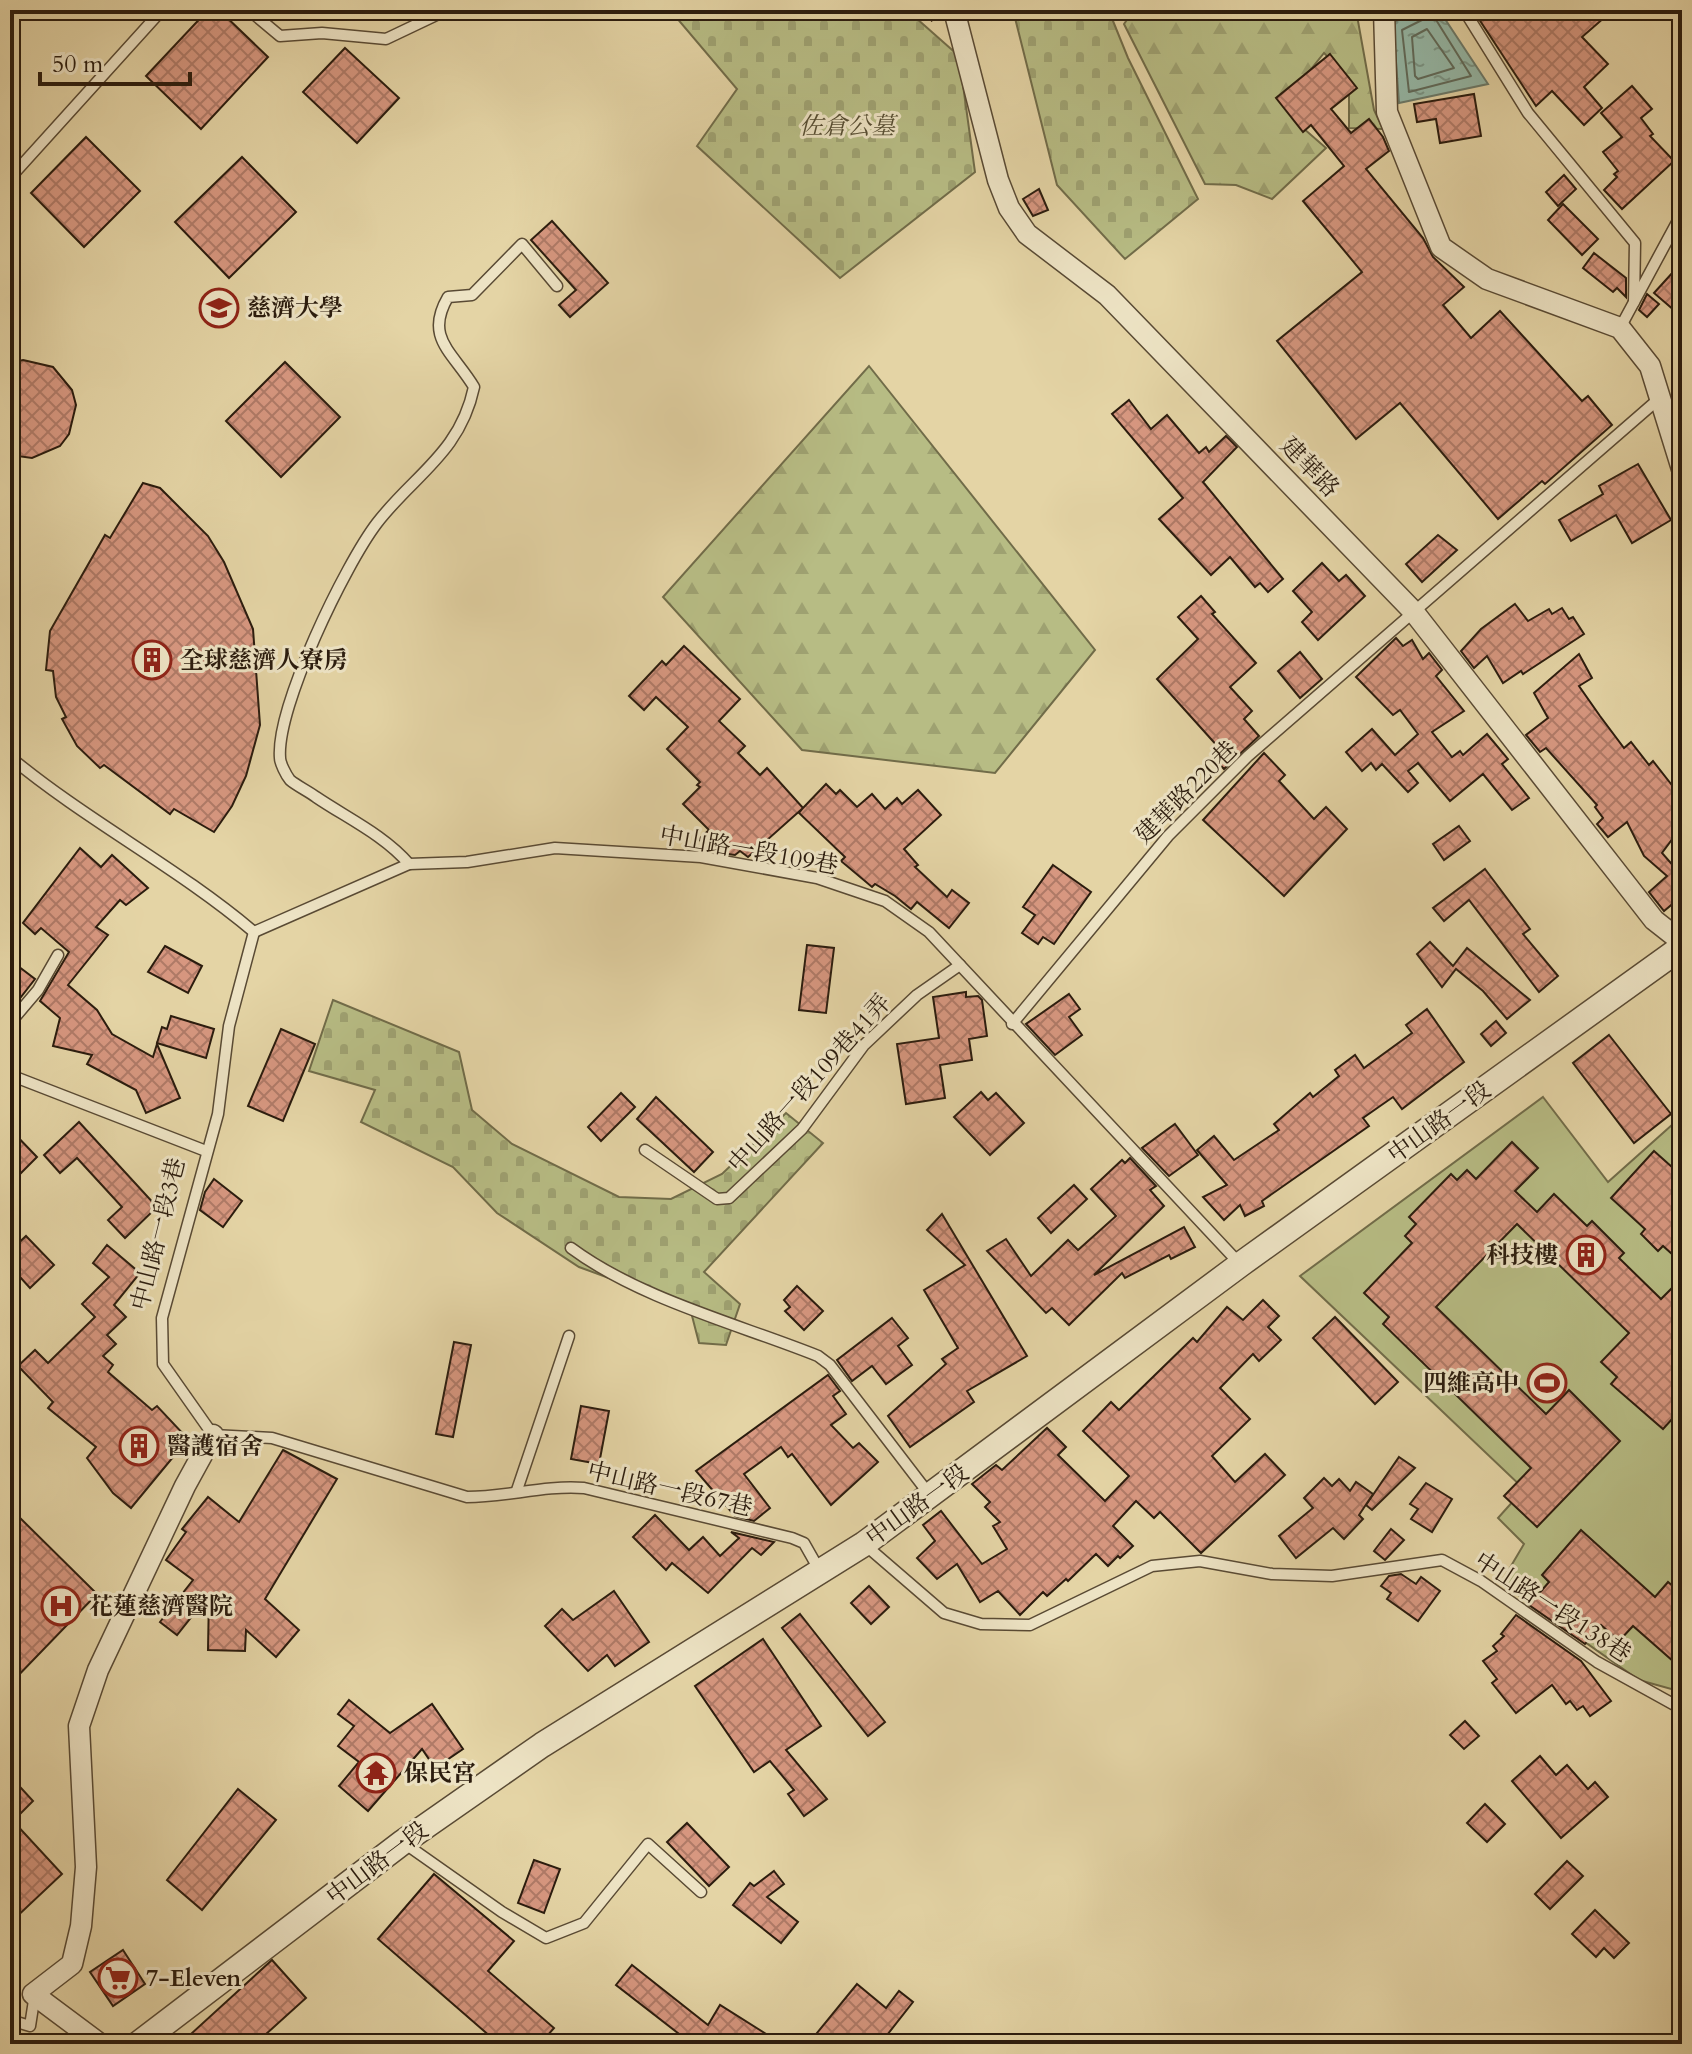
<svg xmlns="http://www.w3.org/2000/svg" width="1692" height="2054" viewBox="0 0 1692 2054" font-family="Cardo,'Noto Serif TC',serif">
<defs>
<pattern id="forest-firs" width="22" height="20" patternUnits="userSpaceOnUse" patternTransform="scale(2)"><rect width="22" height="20" fill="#b7bc84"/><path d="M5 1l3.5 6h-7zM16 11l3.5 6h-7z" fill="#9ea171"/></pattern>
<pattern id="cemetery-stones" width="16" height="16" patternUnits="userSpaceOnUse" patternTransform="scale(2)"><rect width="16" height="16" fill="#b7bc84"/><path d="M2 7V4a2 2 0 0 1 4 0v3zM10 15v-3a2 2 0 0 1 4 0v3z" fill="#9ea171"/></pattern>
<pattern id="water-ripples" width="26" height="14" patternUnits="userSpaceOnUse" patternTransform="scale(2)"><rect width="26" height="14" fill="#95b8a7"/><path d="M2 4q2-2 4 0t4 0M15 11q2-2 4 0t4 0" fill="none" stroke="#7a9586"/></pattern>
<pattern id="building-cross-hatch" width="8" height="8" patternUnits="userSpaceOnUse" patternTransform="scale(2)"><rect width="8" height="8" fill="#d79780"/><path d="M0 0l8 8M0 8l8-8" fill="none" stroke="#af7a67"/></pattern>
</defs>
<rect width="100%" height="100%" fill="#e4d4a5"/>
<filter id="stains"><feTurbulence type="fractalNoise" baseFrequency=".0025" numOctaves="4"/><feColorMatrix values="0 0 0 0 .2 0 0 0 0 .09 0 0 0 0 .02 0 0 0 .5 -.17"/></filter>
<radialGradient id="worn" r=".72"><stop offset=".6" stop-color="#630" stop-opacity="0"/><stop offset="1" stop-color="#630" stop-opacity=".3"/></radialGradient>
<path fill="#b7bc84" stroke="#716c49" stroke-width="2" d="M1543 1097 1608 1182 1682 1116V1692L1639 1680 1501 1583 1524 1544 1498 1518 1524 1489 1300 1276Z"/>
<g fill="url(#forest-firs)" stroke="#716c49" stroke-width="2">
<path d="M1134 10H1356L1374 110 1383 129 1349 128V78L1324 53 1292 93 1303 128 1326 148 1272 199 1236 185 1205 184 1124 24Z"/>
<path d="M869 366 1095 650 995 773 802 750 663 597Z"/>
</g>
<g fill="url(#cemetery-stones)" stroke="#716c49" stroke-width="2">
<path d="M670 10H907L959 56 975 172 840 278 697 146 737 89Z"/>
<path d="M1013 10H1120L1113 21 1128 58 1198 199 1125 259 1057 185Z"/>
<path d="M333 1000 459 1052 472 1110 512 1144 619 1197 671 1199 722 1174 786 1113 823 1143 704 1272 740 1304 726 1345 699 1343 690 1308 579 1267 497 1213 453 1167 361 1122 375 1090 309 1071Z"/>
</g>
<path fill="url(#water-ripples)" stroke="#6b7a6a" stroke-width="2" d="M1428 10H1439L1488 84 1399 103 1393 22Z"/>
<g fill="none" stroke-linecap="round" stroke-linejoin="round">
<g stroke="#606a5a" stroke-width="2">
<path d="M1428 13 1433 15 1471 76 1409 92 1402 30 1422 20Z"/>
<path d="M1427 29 1454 68 1418 79 1415 76 1412 37Z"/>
</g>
</g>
<g fill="url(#building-cross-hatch)" stroke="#2b1c0e" stroke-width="2">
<path d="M208 10H219L268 57 201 129 146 76Z"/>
<path d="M1473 10H1613L1582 37 1608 64 1584 87 1602 108 1584 125 1552 91 1536 106Z"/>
<path d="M345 48 399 98 357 143 303 92Z"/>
<path d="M1330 54 1357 88 1331 109 1351 133 1369 119 1383 137 1389 151 1366 169 1423 238 1433 257 1464 287 1443 305 1471 338 1500 311 1582 401 1588 396 1612 425 1545 484 1542 481 1498 519 1400 403 1356 439 1277 341 1362 272 1303 201 1344 166 1311 125 1303 132 1276 98Z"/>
<path d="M1632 86 1652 109 1641 118 1653 134 1650 136 1674 161 1622 209 1604 190 1617 177 1614 174 1618 171 1603 152 1622 137 1601 113Z"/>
<path d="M1474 94 1481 136 1440 143 1436 119 1417 122 1414 104Z"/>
<path d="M86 137 140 191 84 247 31 193Z"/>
<path d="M242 157 296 212 229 278 175 222Z"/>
<path d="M1564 175 1576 189 1558 206 1546 192Z"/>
<path d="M1039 189 1048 210 1033 216 1023 199Z"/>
<path d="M1563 204 1598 239 1582 255 1548 220Z"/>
<path d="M552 221 608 283 570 317 559 305 576 290 531 240Z"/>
<path d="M1594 253 1626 278V297L1617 288 1613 292 1583 268Z"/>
<path d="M1674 271 1682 279V317L1654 293Z"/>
<path d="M1647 294 1659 304 1647 317 1639 310Z"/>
<path d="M23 360 53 367 72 390 76 405 69 434 60 446 32 458 10 455V363Z"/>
<path d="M285 362 340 417 281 477 226 421Z"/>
<path d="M1129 400 1151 429 1167 415 1199 453 1206 447 1209 452 1226 436 1237 447 1203 482 1283 579 1268 592 1260 583 1255 587 1230 557 1211 575 1159 519 1183 498 1112 414Z"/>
<path d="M1638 464 1671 520 1632 543 1616 515 1571 541 1559 520 1603 494 1599 486Z"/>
<path d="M143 483 160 488 208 536 224 562 253 629 260 725 246 776 232 806 214 832 174 809 170 814 104 765 100 768 77 746 62 719 66 717 56 697 53 671 46 670 50 631 105 535 110 538Z"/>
<path d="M1438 535 1457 550 1422 582 1406 564Z"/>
<path d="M1322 563 1339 581 1346 575 1365 596 1318 640 1302 622 1312 612 1293 591Z"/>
<path d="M1201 596 1215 612 1212 614 1256 663 1230 687 1252 711 1244 719 1259 736 1224 769 1212 756 1220 749 1157 679 1198 639 1178 617Z"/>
<path d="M1515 604 1528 621 1549 609 1552 614 1562 608 1569 619 1573 617 1584 634 1523 674 1521 671 1503 683 1487 656 1474 668 1461 651 1481 629Z"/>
<path d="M1396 638 1403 646 1412 640 1423 659 1429 653 1442 670 1436 676 1464 711 1432 732 1452 757 1460 751 1463 755 1487 734 1508 759 1502 764 1529 798 1512 810 1483 774 1450 801 1418 763 1408 771 1418 783 1408 792 1382 764 1376 770 1371 763 1362 771 1346 752 1372 729 1395 755 1418 734 1400 710 1393 715 1356 677Z"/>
<path d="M684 646 740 699 719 721 745 746 738 753 760 775 767 768 803 808 826 784 836 794 840 790 857 807 872 794 885 809 897 798 902 804 918 790 941 815 904 849 918 865 915 867 947 897 952 890 969 903 949 928 917 902 911 909 895 896 875 884 872 887 841 861 845 857 799 813 803 808 748 857 740 851 735 855 721 853 717 847 708 850 699 839 709 830 683 804 700 787 697 785 700 782 667 749 688 727 656 697 644 710 629 696 662 661 666 665Z"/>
<path d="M1300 652 1322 679 1300 698 1278 671Z"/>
<path d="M1579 654 1592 678 1579 686 1600 716 1624 748 1631 742 1649 765 1653 761 1682 798V826L1662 853 1676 869 1682 863V896L1664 911 1649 892 1667 876 1644 856 1627 822 1608 837 1597 824 1603 818 1595 807 1597 805 1546 748 1540 752 1526 735 1548 718 1534 693Z"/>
<path d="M1264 753 1285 775 1279 781 1314 819 1326 807 1347 829 1284 896 1203 820Z"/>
<path d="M1459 826 1470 841 1444 860 1433 844Z"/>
<path d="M80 848 101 867 112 855 148 888 126 905 120 900 96 927 108 935 68 985 97 1010 112 1034 153 1057 157 1044 180 1098 146 1113 136 1090 87 1064 92 1055 53 1046 60 1018 40 1001 69 952 41 928 35 934 23 923Z"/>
<path d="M1053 865 1091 892 1054 944 1043 937 1038 944 1022 933 1035 915 1023 907Z"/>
<path d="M1485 869 1530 929 1523 934 1558 976 1539 992 1469 900 1444 921 1433 908Z"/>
<path d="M1430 942 1453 966 1467 948 1530 1000 1507 1019 1483 991 1456 969 1442 987 1417 954Z"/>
<path d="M807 945 834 948 826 1013 799 1010Z"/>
<path d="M165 946 202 966 188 993 148 972Z"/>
<path d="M10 960 35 979 10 1011Z"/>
<path d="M966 992V997L978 996 982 1000 987 1036 969 1039 972 1060 940 1065 945 1098 906 1104 897 1044 939 1038 933 997Z"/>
<path d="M1069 994 1080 1009 1069 1017 1082 1035 1055 1055 1026 1024Z"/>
<path d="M1427 1009 1464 1062 1402 1109 1393 1097 1363 1118 1369 1126 1262 1201 1264 1206 1245 1216 1240 1205 1224 1220 1203 1197 1227 1185 1197 1150 1214 1136 1234 1160 1279 1130 1274 1124 1310 1093 1313 1097 1339 1076 1335 1070 1355 1055 1364 1068 1412 1033 1406 1025Z"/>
<path d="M171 1016 214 1029 206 1058 157 1043 162 1027 167 1029Z"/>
<path d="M1496 1021 1506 1033 1491 1046 1481 1034Z"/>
<path d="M281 1029 315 1044 283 1121 248 1106Z"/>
<path d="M1609 1035 1671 1114 1634 1143 1573 1063Z"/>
<path d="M981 1092 988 1100 996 1093 1024 1123 990 1155 954 1117Z"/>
<path d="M621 1093 635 1107 601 1141 588 1127Z"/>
<path d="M656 1097 713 1152 694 1172 637 1119Z"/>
<path d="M79 1122 157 1207 125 1238 108 1220 122 1207 77 1158 60 1173 44 1155Z"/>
<path d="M1175 1124 1198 1155 1169 1176 1142 1148Z"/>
<path d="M10 1129 37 1157 18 1176 10 1168Z"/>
<path d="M1512 1142 1538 1168 1515 1191 1537 1212 1554 1194 1587 1226 1592 1221 1624 1253 1619 1258 1661 1299 1682 1278V1408L1663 1429 1611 1384 1617 1377 1601 1362 1629 1333 1517 1224 1436 1307 1546 1414 1569 1390 1620 1441 1537 1527 1504 1496 1531 1468 1383 1324 1389 1317 1364 1293 1412 1243 1405 1236 1416 1224 1409 1217 1451 1174 1457 1180 1467 1170 1476 1179Z"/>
<path d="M1654 1151 1682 1176V1263L1663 1246 1658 1251 1641 1234 1645 1229 1611 1198Z"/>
<path d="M1130 1158 1156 1186 1150 1190 1164 1206 1094 1275 1184 1227 1195 1247 1171 1259 1169 1255 1125 1278 1122 1273 1069 1325 1052 1308 1046 1313 987 1251 1006 1239 1031 1276 1068 1240 1078 1250 1116 1216 1091 1189 1122 1160 1125 1163Z"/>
<path d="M214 1179 242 1201 223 1227 200 1210 205 1192Z"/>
<path d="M1074 1185 1087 1199 1051 1233 1038 1218Z"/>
<path d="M942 1214 1027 1356 967 1391 974 1402 910 1447 888 1416 946 1364 942 1359 958 1348 924 1290 965 1265 927 1230Z"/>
<path d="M26 1236 54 1265 30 1288 10 1266V1251Z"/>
<path d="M107 1245 140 1273 114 1305 126 1317 107 1335 116 1344 103 1356 113 1365 108 1372 152 1410 157 1406 188 1439 131 1508 113 1493 87 1458 96 1447 48 1408 53 1402 18 1366 35 1350 48 1363 95 1317 82 1304 109 1277 93 1263Z"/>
<path d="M797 1286 823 1311 804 1330 785 1311 790 1307 784 1300Z"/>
<path d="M1263 1300 1279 1316 1268 1327 1281 1340 1259 1361 1253 1354 1220 1388 1250 1419 1212 1456 1235 1482 1265 1454 1285 1475 1201 1553 1160 1512 1154 1518 1136 1501 1113 1526 1133 1546 1120 1558 1118 1556 1108 1566 1096 1554 1068 1581 1066 1579 1047 1596 1043 1592 1020 1615 998 1591 980 1602 957 1564 937 1579 917 1558 935 1541 923 1525 941 1511 982 1564 1007 1549 993 1526 1000 1522 985 1507 990 1502 972 1484 996 1465 1002 1470 1047 1428 1066 1447 1058 1455 1105 1501 1129 1476 1083 1431 1111 1402 1119 1410 1193 1338 1197 1342 1227 1307 1243 1320Z"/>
<path d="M1335 1317 1398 1382 1375 1404 1313 1338Z"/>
<path d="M892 1318 908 1338 898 1346 912 1365 886 1384 872 1366 852 1381 837 1360Z"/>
<path d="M454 1342 471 1345 453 1437 436 1434Z"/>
<path d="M828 1375 840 1391 833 1396 846 1414 831 1425 853 1448 859 1443 878 1462 831 1505 792 1454 788 1457 781 1447 744 1474 770 1508 754 1521 735 1516 696 1471Z"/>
<path d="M581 1406 609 1411 599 1464 571 1459Z"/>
<path d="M283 1450 337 1479 265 1599 299 1630 276 1657 246 1630 245 1651 208 1650 209 1595 177 1635 160 1622 193 1580 166 1560 186 1532 182 1529 208 1497 239 1522Z"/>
<path d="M1399 1457 1415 1468 1372 1510 1366 1505Z"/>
<path d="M1324 1478 1332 1486 1339 1479 1350 1491 1356 1482 1373 1494 1359 1515 1363 1519 1344 1539 1333 1528 1296 1558 1279 1536 1313 1508 1304 1498Z"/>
<path d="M1426 1483 1452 1499 1432 1532 1411 1519 1418 1509 1410 1504Z"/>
<path d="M10 1508 97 1594 10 1684Z"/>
<path d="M655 1515 689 1550 703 1537 720 1556 739 1538 731 1532 774 1542 761 1555 752 1548 708 1593 672 1563 666 1570 633 1537Z"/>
<path d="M1391 1529 1404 1540 1385 1560 1374 1551Z"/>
<path d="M1581 1530 1655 1597 1668 1582 1682 1594V1669L1633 1626 1619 1641 1601 1625 1585 1644 1529 1605 1549 1582 1542 1575Z"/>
<path d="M1401 1574 1416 1584 1421 1577 1440 1591 1418 1621 1387 1599 1391 1593 1381 1586 1389 1576Z"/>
<path d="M869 1586 889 1607 871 1624 851 1603Z"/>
<path d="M614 1591 649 1642 615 1666 607 1655 588 1671 545 1626 562 1609 573 1620Z"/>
<path d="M800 1614 885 1722 868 1736 782 1628Z"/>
<path d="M1516 1615 1581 1661 1611 1701 1590 1716 1583 1706 1577 1710 1570 1701 1566 1704 1552 1685 1516 1713 1492 1683 1497 1679 1483 1661 1497 1651 1493 1646 1504 1636 1501 1634Z"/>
<path d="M763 1639 821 1726 786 1750 827 1799 804 1816 788 1794 794 1790 770 1761 754 1772 695 1686Z"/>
<path d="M349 1700 390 1733 432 1704 463 1749 435 1768 422 1749 368 1811 339 1786 359 1762 338 1746 354 1726 338 1714Z"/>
<path d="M1465 1721 1479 1736 1464 1749 1450 1735Z"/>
<path d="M1540 1756 1556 1775 1567 1765 1588 1789 1595 1782 1608 1797 1561 1838 1512 1781Z"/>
<path d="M10 1776 33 1801 13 1821 62 1874 10 1923Z"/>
<path d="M238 1789 276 1820 202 1910 167 1880Z"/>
<path d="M1485 1804 1505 1824 1487 1842 1467 1823Z"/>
<path d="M687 1823 729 1867 709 1886 667 1842Z"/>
<path d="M534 1860 560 1869 544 1913 518 1903Z"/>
<path d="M1567 1861 1583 1876 1550 1909 1535 1894Z"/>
<path d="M774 1871 784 1884 767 1897 798 1922 781 1943 733 1905 750 1883 754 1886Z"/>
<path d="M434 1874 514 1941 488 1971 554 2028 540 2044H499L378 1939Z"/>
<path d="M1595 1910 1629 1943 1614 1958 1604 1948 1596 1957 1572 1934Z"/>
<path d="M123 1950 145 1984 113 2006 90 1972Z"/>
<path d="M272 1960 306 1998 255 2044H201L192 2033Z"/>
<path d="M632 1965 708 2025 720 2005 782 2044H692L616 1985Z"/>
<path d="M857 1984 886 2008 899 1991 913 2002 880 2044H808Z"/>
</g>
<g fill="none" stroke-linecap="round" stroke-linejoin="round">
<g stroke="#594a34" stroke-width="13">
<g id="service">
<path d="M249 10 280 36 322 33 386 39 447 10"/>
<path d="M1464 10 1528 113 1635 243 1634 302"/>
<path d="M10 178 162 10"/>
<path d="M1620 328 1682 213"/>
<path d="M10 757C87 821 177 867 254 932"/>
<path d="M409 864C384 835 347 818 316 797 308 791 297 786 290 780 286 775 280 763 280 758 276 707 345 565 377 523 414 475 460 453 474 387 453 352 424 338 448 297L472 295 522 244 557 286"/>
<path d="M254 932 229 1026 218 1114 162 1318 163 1364 213 1435 272 1438 467 1497C507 1497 544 1485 584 1488L792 1538 804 1543 821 1573"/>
<path d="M254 932 409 864 467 862 555 848 701 857 817 878 885 901 929 932 1239 1263"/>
<path d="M10 1023 38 990 58 955"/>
<path d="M1012 1024 1168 836 1248 756 1661 397"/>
<path d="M10 1075 206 1151"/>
<path d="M645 1150 717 1199 729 1198 802 1129 864 1045 917 995 960 965"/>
<path d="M571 1248C640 1299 738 1324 818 1356L830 1365 929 1494"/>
<path d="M517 1490 569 1336"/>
<path d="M864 1544 944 1613 981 1624 1030 1625 1152 1566 1200 1561 1272 1574 1332 1576 1442 1560 1481 1581 1597 1662 1682 1709"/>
<path d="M404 1843 502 1912 546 1938 584 1923 648 1844 701 1892"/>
<path d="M10 2020 30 2026 35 1994"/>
</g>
</g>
<g stroke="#594a34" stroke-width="23">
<g id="minor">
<path d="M954 10 998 180 1009 208 1027 234 1107 295 1413 611 1654 920 1682 942"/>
<path d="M1384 10 1387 112 1441 247 1487 279 1620 328 1650 366 1682 469"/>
<path d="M100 2044 33 1994 72 1964 81 1926 86 1867 79 1726 98 1670 185 1486 213 1435"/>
</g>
</g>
<g stroke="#594a34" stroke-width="27">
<path id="tertiary" d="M138 2044 403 1842 542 1745 864 1544 1241 1264 1682 947"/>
</g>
<path stroke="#2b1c0e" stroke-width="4" stroke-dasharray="2 4" stroke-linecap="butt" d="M924 10 935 23"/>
<use href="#service" stroke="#ede3c4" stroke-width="10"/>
<use href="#minor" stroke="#ede3c4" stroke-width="20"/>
<use href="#tertiary" stroke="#ede3c4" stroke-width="24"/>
</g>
<defs>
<g id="university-ring" transform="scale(2)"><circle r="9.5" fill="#ede3c4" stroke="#8f2418" stroke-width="1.5"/><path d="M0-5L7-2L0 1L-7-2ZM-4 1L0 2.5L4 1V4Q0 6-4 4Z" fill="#8f2418"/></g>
<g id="building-ring" transform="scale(2)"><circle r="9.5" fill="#ede3c4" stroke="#8f2418" stroke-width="1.5"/><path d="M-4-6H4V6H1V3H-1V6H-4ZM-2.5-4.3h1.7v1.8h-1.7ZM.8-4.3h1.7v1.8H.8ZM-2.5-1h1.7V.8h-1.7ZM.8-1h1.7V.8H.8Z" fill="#8f2418"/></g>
<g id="stadium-ring" transform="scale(2)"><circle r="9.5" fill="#ede3c4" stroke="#8f2418" stroke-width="1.5"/><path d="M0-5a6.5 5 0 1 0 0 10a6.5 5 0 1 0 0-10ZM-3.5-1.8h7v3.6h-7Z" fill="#8f2418"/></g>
<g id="hospital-ring" transform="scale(2)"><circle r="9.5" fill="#ede3c4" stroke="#8f2418" stroke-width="1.5"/><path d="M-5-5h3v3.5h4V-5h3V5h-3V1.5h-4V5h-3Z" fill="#8f2418"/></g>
<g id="temple-ring" transform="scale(2)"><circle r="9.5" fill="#ede3c4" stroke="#8f2418" stroke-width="1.5"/><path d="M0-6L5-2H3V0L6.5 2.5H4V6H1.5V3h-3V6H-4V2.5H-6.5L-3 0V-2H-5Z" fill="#8f2418"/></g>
<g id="supermarket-ring" transform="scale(2)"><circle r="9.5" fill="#ede3c4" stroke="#8f2418" stroke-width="1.5"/><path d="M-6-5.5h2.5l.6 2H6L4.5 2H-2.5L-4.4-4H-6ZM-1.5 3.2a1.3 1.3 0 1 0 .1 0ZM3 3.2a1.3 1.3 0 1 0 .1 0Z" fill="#8f2418"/></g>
</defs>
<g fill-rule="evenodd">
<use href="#university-ring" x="219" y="308"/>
<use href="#building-ring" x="152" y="660"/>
<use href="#building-ring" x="1586" y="1255"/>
<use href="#stadium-ring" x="1547" y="1383"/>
<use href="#building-ring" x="139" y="1446"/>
<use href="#hospital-ring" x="61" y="1606"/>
<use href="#temple-ring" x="376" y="1773"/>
<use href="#supermarket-ring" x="118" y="1978"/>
</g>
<g text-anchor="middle" stroke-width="6" stroke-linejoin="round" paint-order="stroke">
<g font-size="24" font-style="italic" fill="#554c31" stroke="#ede3c4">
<text x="847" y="134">佐倉公墓</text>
</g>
<g font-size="24" font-weight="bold" fill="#2b1c0e" stroke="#ede3c4" text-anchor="start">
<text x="247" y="316">慈濟大學</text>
<text x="180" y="668">全球慈濟人寮房</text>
<text x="1558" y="1263" text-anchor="end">科技樓</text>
<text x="1519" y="1391" text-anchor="end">四維高中</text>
<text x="167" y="1454">醫護宿舍</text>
<text x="89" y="1614">花蓮慈濟醫院</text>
<text x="404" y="1781">保民宮</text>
<text x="146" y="1986">7-Eleven</text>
</g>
<g font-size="24" fill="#2b1c0e" stroke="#ede3c4">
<text transform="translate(1310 467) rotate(46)" y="8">建華路</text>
<text transform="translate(1186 792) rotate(-45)" y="8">建華路220巷</text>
<text transform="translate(749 850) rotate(10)" y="8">中山路一段109巷</text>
<text transform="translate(809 1083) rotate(-48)" y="8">中山路一段109巷41弄</text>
<text transform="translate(1439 1122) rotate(-36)" y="8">中山路一段</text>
<text transform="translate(158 1234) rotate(-76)" y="8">中山路一段3巷</text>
<text transform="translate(670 1489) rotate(13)" y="8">中山路一段67巷</text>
<text transform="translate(917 1505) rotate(-36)" y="8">中山路一段</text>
<text transform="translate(1553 1607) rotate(33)" y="8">中山路一段138巷</text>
<text transform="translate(377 1863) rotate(-37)" y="8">中山路一段</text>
</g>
</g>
<rect width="1692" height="2054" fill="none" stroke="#e4d4a5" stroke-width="40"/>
<rect x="12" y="12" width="1668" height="2030" fill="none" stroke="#2b1c0e" stroke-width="4"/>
<rect x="20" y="20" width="1652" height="2014" fill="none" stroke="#2b1c0e" stroke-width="2"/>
<path d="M40 72v12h150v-12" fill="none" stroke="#2b1c0e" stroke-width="4"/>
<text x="52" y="72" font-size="24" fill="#2b1c0e" stroke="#ede3c4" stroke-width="6" paint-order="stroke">50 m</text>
<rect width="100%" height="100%" filter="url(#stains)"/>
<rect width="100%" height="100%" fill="url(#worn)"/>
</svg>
